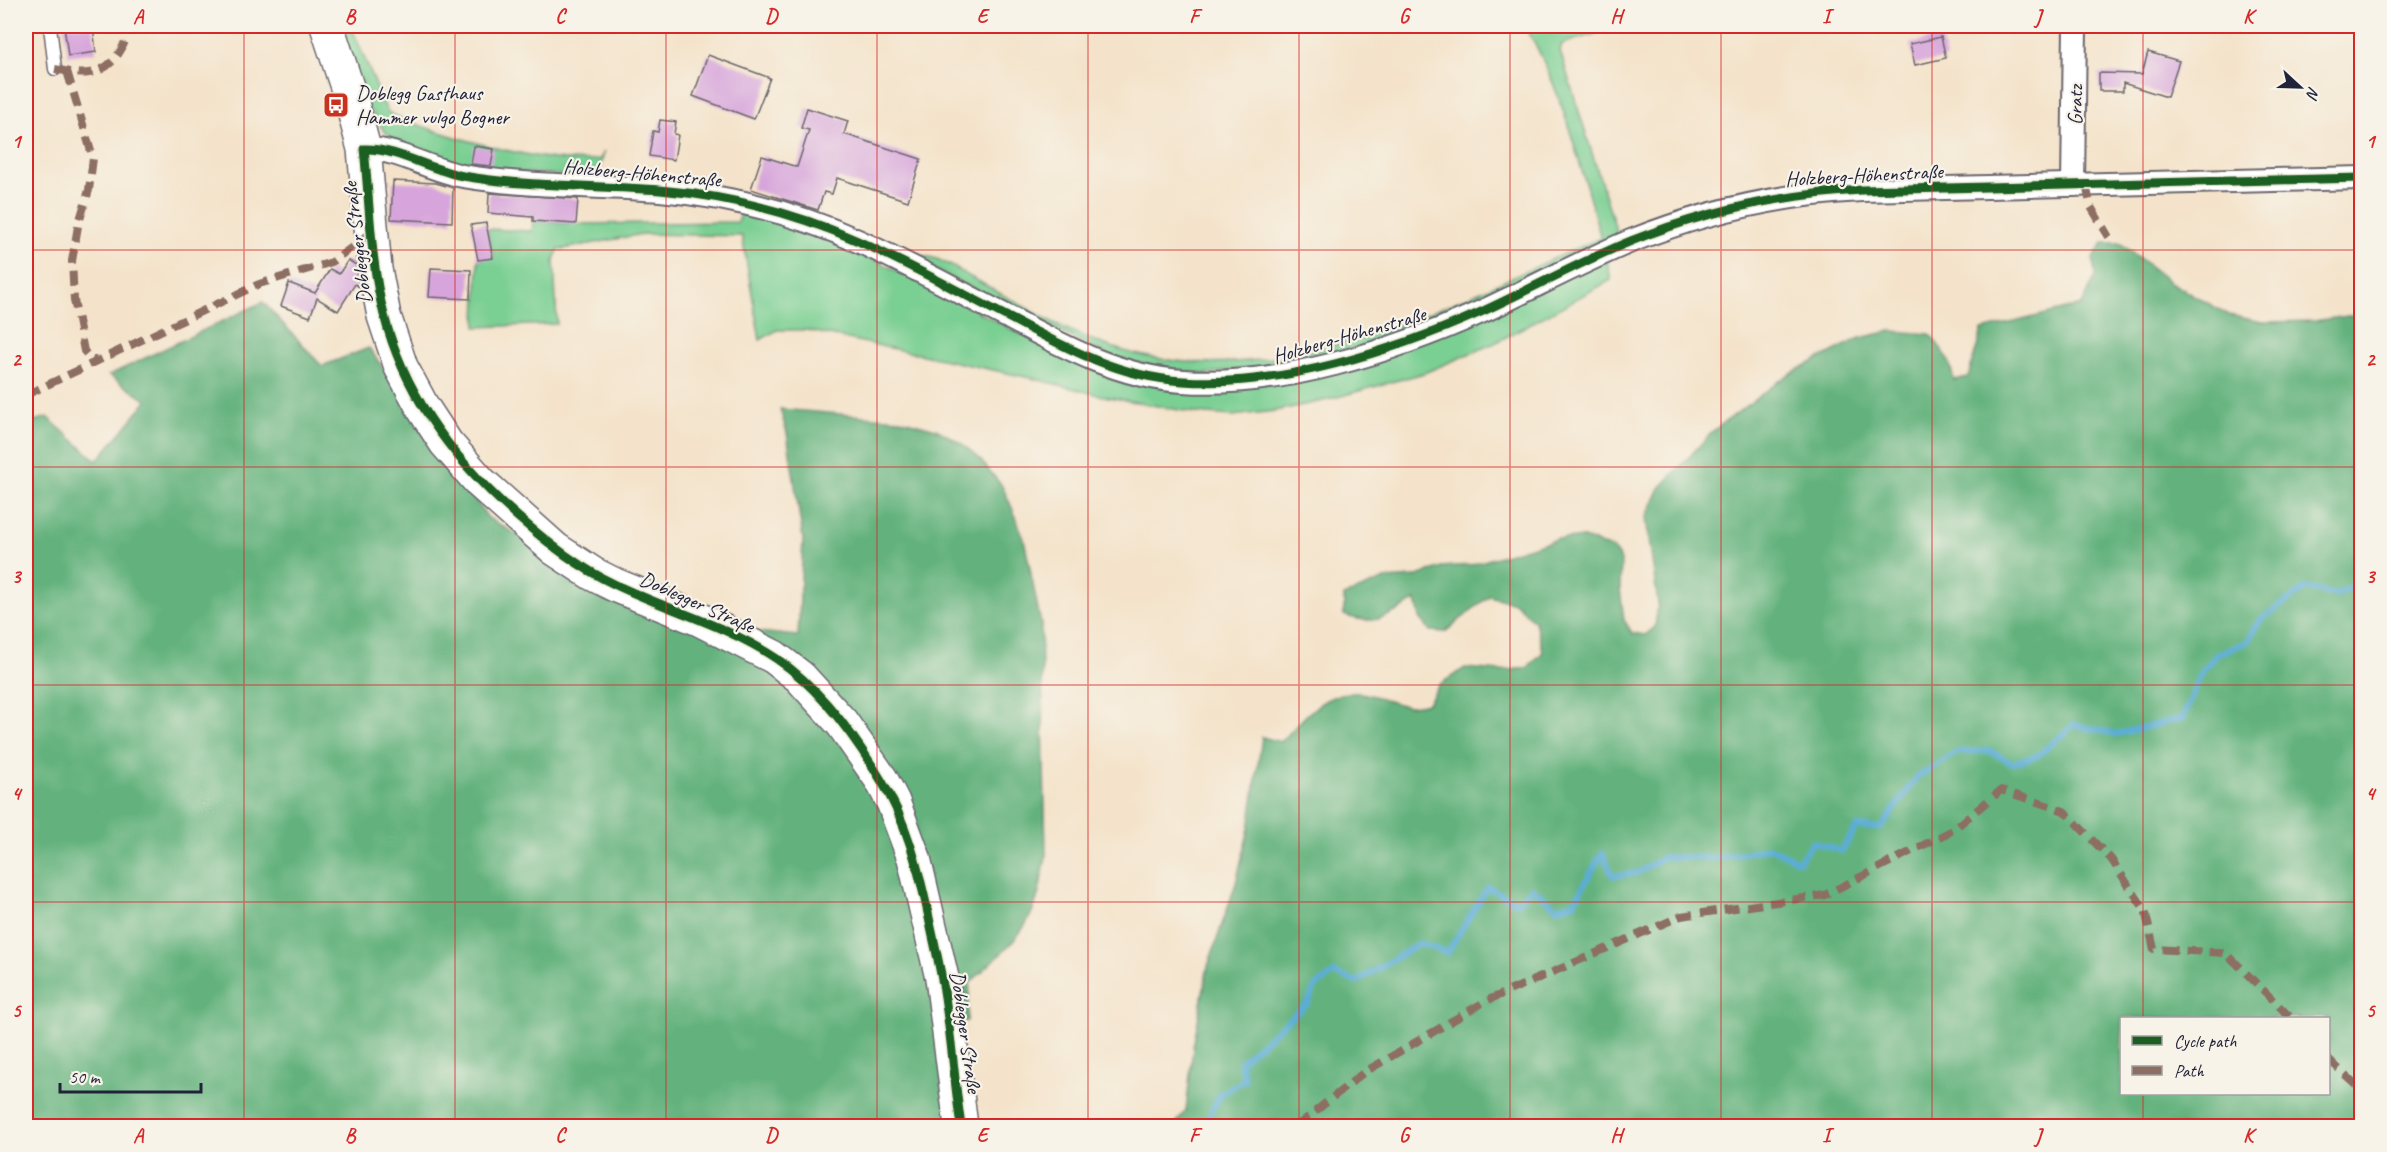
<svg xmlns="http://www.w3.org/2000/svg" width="2387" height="1152" viewBox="0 0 2387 1152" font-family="Caveat,sans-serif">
<rect width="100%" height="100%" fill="#f7f3e8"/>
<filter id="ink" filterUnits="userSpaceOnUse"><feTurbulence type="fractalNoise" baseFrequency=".0167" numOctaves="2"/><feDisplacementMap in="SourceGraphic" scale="12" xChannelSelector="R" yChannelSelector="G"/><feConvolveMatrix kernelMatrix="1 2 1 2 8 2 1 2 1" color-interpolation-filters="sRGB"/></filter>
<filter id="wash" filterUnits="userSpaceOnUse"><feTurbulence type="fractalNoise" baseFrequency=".008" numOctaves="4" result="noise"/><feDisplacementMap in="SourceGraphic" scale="24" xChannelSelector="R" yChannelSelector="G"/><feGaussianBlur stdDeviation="1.35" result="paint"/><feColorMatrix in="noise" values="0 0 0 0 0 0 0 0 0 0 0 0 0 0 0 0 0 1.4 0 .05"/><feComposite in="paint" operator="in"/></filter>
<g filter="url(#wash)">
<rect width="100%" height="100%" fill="#f4e3ca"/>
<g fill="#7acf93" stroke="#4e7867" stroke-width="1.5">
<path d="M337 26H351L386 109 389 113C435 134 552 168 600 159L604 152 598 178 463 168 398 143 384 131 366 105Z"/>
<path d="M1525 26H1619L1562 44 1560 51 1619 239 1410 333 1313 360 1205 374 1118 360 898 252C910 254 922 255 934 258 949 263 964 274 978 281 1018 303 1057 327 1100 343 1265 407 1451 302 1601 238 1580 167 1563 89 1525 26Z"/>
<path d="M742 210 832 238 1071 359 1271 384 1607 260 1611 280 1495 343 1424 373 1323 401 1275 411 1232 416 1195 413 1103 396 1035 379 806 330H777L760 340 742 236 642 234 558 250 554 260 557 324 476 327 478 260 493 257 487 229 532 231 533 221 576 224 738 222Z"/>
</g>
<g fill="#63b27d" stroke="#426a5c" stroke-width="1.5" fill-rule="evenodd">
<path d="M2103 243H2120L2170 282 2229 315 2263 322 2314 321 2361 314V1126H1174L1186 1110 1193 1047 1208 966 1236 883 1249 828 1262 737 1281 742C1308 714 1330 682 1374 696 1396 703 1405 710 1428 703L1440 684 1465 668 1500 671 1527 668 1543 652 1535 622 1515 603 1489 596 1445 632 1430 631 1420 618 1416 600C1389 616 1376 627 1344 615V596L1385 579 1414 577 1442 567 1470 565 1557 539 1584 538 1613 549 1621 560 1620 589 1624 620 1632 633 1645 635 1655 627 1658 603 1646 518 1660 488 1714 430 1789 374 1860 338 1891 331 1930 334 1948 358 1954 380 1968 377 1982 330 2082 305 2095 277 2093 257ZM2122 1018H2328V1094H2122Z"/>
<path d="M263 302 322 366 369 348 488 518 676 624 798 636 803 539 787 433 780 409 900 419 936 429 961 443 977 456 1002 486 1013 510 1024 539 1041 624 1046 856C1042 878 1039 902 1027 922 1013 946 989 964 970 983L967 1021 955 1024 967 1126H26V424L47 417 97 461 147 401 109 375Z"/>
</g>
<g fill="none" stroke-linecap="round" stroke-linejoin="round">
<path stroke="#5badd6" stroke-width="6" d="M1211 1126 1207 1120 1220 1094 1245 1080 1240 1062 1308 1003 1315 987 1334 973 1356 982 1420 943 1447 953 1488 887 1517 903 1532 888 1557 908 1574 903 1602 853 1613 876 1637 873 1664 857 1717 858 1770 848 1799 861 1813 842 1841 851 1857 827 1881 828 1917 777 1958 752 1990 751 2012 763 2037 756 2074 725 2117 734 2183 718 2201 673 2217 654 2247 642 2260 620 2306 588 2336 595 2362 581"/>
</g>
<g id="blocks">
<g fill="#d7a5db">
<path d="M64 26H93L96 52 68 56Z"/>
<path d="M1941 37 1946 58 1915 65 1910 44Z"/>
<path d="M2148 52 2179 61 2167 97 2123 83V91H2099V73L2142 74Z"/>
<path d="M708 55 770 78 754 119 693 96Z"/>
<path d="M807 108 848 121 844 134 921 159 908 201 837 178 832 194 824 192 818 210 751 189 762 156 797 167 809 130 801 128Z"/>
<path d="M660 120 676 122 674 134 678 135 674 160 649 156 653 131 658 132Z"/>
<path d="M474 146 494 149 491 166 471 164Z"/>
<path d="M393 181 436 183 453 188 452 222 391 219Z"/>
<path d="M489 193 578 199 576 224 533 221V217L488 213Z"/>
<path d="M486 223 493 258 478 260 471 225Z"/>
<path d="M348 260 356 265 359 287 355 284 338 311 317 298 310 317 281 306 289 283 315 293 330 269 339 274Z"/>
<path d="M431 268 471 270 470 299 429 297Z"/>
</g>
</g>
</g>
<g filter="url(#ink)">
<use href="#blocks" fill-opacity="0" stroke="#6c666d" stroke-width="1.5"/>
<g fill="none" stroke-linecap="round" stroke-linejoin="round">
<g stroke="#6c666d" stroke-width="15">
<path id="lane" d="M50 26 55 69"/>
</g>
<g stroke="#6c666d" stroke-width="26">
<g id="street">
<path d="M364 149C398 148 429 170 463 176 527 187 595 185 660 190 728 196 796 213 858 241 909 264 957 291 1006 316 1062 346 1118 377 1183 381 1279 388 1394 351 1481 312 1531 289 1580 262 1631 241 1706 211 1782 194 1862 190L2362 178"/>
<path d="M2073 185 2075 26"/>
</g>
</g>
<g stroke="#6c666d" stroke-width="36">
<path id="secondary" d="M327 26 351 99 364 149 375 269 384 316 401 367 423 408 446 443 481 483 555 549 593 574 615 585 699 619 774 657 800 677 842 723 881 779 893 802 914 858 942 978 961 1126"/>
</g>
<use href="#lane" stroke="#fff" stroke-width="12"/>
<use href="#street" stroke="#fff" stroke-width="22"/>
<use href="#secondary" stroke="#fff" stroke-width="33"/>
<g stroke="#8d6e63" stroke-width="8" stroke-dasharray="15 8" stroke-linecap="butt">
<path d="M754 26 756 32"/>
<path d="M55 69C66 71 78 75 89 73 113 70 126 47 129 26"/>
<path d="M67 71 93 158 89 190 78 226 72 261 74 300 84 351 91 359 97 361"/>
<path d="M2086 185 2091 207 2109 237"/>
<path d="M26 395 259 284 332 262 372 232"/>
<path d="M2328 1059 2362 1090"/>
<path d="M1297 1126 1363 1073 1486 1001 1681 916 1825 895 1953 830 2001 790 2064 811 2111 859 2145 910 2154 949 2226 953 2291 1018"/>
<path d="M2358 1126 2362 1109"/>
</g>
<g stroke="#f7f3e8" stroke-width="13">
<path id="cycleway" d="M961 1126C955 1086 952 1045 946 1004 942 973 934 943 928 913 918 867 906 820 881 780 854 735 820 688 777 659 727 625 667 610 614 584 578 567 548 543 518 517 455 462 405 397 384 315 370 261 370 204 364 149 398 148 429 170 463 176 527 187 595 185 660 190 728 196 796 213 858 241 909 264 957 291 1006 316 1062 346 1118 377 1183 381 1279 388 1394 351 1481 312 1531 289 1580 262 1631 241 1706 211 1782 194 1862 190L2362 178"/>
</g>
<use href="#cycleway" stroke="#1b5e20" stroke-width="9"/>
</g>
</g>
<path fill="none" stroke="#d62828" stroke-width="1.5" stroke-opacity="0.55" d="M244 26V1126M455 26V1126M666 26V1126M877 26V1126M1088 26V1126M1299 26V1126M1510 26V1126M1721 26V1126M1932 26V1126M2143 26V1018M26 250H2362M26 467H2362M26 685H2362M26 902H2362M2143 1094V1126"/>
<defs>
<g id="bus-square" transform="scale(1.35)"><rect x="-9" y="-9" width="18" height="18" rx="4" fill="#c8321e" stroke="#f7f3e8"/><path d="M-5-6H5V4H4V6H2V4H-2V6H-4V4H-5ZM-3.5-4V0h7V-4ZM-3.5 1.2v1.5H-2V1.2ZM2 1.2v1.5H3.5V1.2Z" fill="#fff"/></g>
</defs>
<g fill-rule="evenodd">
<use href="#bus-square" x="336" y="105"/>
</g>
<g text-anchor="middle" stroke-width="4.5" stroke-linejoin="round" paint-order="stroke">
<g font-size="21" fill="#22223b" stroke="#f7f3e8" text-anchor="start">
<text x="356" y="100">Doblegg Gasthaus<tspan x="356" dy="24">Hammer vulgo Bogner</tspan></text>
</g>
<g font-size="21" fill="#22223b" stroke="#f7f3e8">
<text transform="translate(2075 105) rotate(-89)" y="7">Gratz</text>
<text transform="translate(642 173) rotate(5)" y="7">Holzberg-Höhenstraße</text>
<text transform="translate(1864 175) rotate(-3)" y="7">Holzberg-Höhenstraße</text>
<text transform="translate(357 243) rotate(-97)" y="7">Doblegger Straße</text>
<text transform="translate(1349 335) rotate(-16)" y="7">Holzberg-Höhenstraße</text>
<text transform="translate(697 602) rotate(24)" y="7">Doblegger Straße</text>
<text transform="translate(966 1032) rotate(82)" y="7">Doblegger Straße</text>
</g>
</g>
<rect width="2387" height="1152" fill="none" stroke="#f7f3e8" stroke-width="66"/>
<rect x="2120" y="1017" width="210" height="78" fill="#f7f3e8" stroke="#a29fa3" stroke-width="1.5"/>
<rect x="2132" y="1036" width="30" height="9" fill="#1b5e20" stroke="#a29fa3" stroke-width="1.5"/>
<text x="2174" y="1047" font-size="18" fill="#22223b">Cycle path</text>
<rect x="2132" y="1066" width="30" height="9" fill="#8d6e63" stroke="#a29fa3" stroke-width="1.5"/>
<text x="2174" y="1077" font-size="18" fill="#22223b">Path</text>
<g transform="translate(2300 87) rotate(112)" stroke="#f7f3e8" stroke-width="4.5" paint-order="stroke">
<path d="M0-4.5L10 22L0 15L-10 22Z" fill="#22223b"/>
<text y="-9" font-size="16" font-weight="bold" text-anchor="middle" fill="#22223b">N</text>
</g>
<path d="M60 1083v9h141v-9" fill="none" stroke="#22223b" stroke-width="3"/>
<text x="69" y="1083" font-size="18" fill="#22223b" stroke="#f7f3e8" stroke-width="4.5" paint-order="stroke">50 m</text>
<rect x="33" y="33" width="2321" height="1086" fill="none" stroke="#d62828" stroke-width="2"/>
<g font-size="20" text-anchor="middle" font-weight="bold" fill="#d62828">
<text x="138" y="23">A</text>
<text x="350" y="23">B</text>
<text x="560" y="23">C</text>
<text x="771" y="23">D</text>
<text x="982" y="23">E</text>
<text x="1194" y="23">F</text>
<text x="1404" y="23">G</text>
<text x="1616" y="23">H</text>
<text x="1826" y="23">I</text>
<text x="2038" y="23">J</text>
<text x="2248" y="23">K</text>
<text x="16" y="148">1</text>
<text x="2370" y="148">1</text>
<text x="16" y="366">2</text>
<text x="2370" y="366">2</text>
<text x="16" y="583">3</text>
<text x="2370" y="583">3</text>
<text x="16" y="800">4</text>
<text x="2370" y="800">4</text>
<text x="16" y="1017">5</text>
<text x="2370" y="1017">5</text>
<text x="138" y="1142">A</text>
<text x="350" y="1142">B</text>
<text x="560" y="1142">C</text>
<text x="771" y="1142">D</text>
<text x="982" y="1142">E</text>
<text x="1194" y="1142">F</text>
<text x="1404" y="1142">G</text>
<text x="1616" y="1142">H</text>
<text x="1826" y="1142">I</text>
<text x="2038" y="1142">J</text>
<text x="2248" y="1142">K</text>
</g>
</svg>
